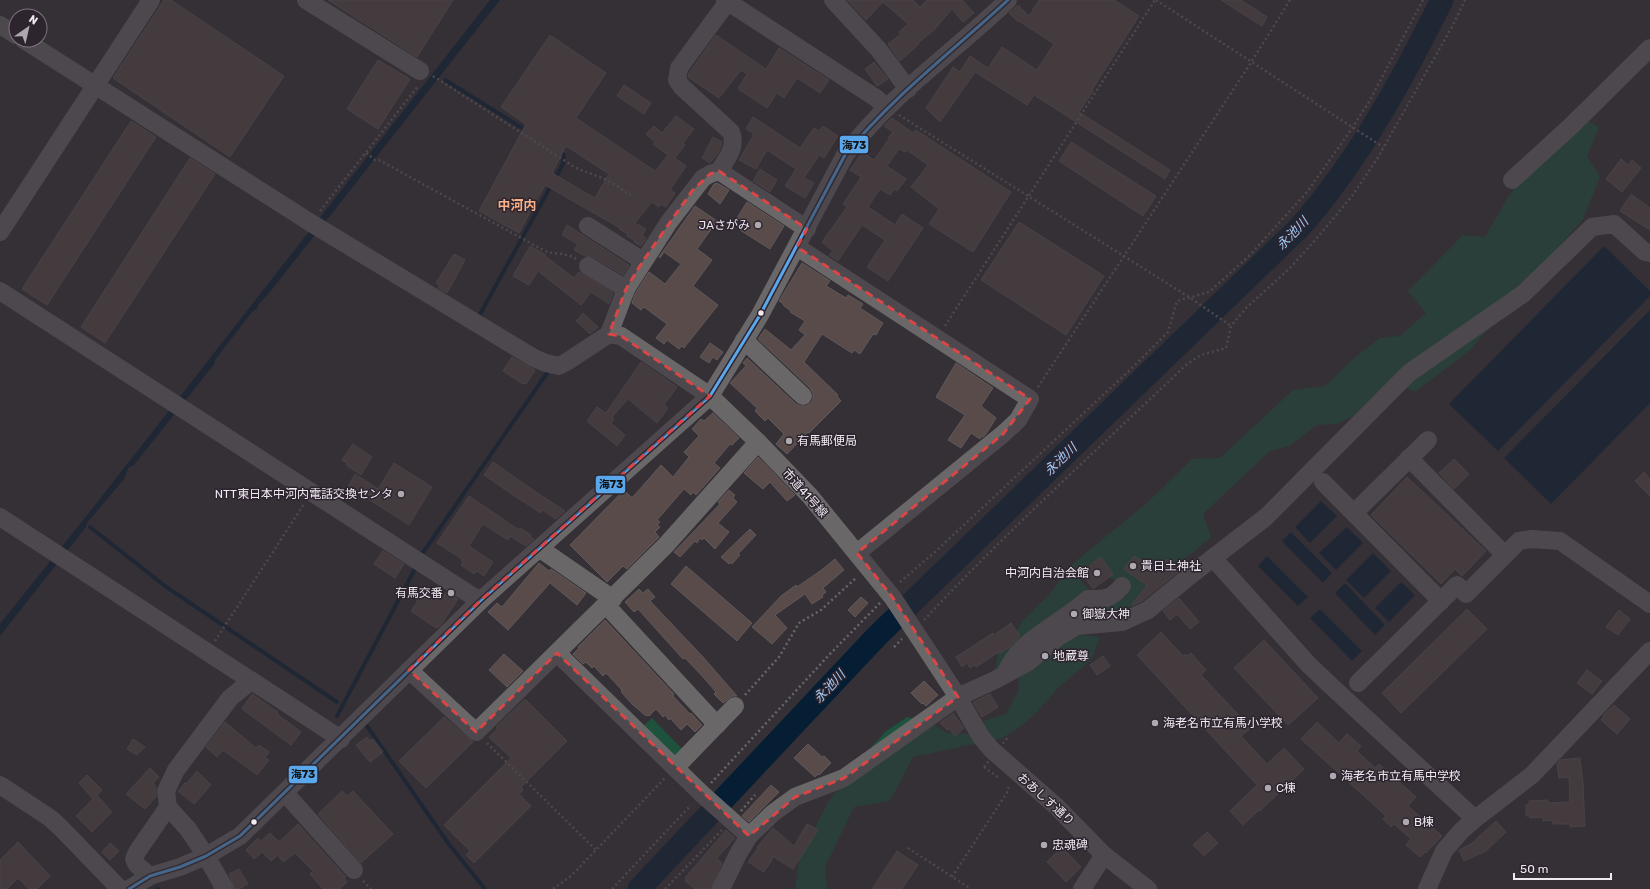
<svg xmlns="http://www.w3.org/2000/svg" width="1650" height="889" viewBox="0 0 1650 889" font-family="Rubik,'Noto Sans JP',sans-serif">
<rect width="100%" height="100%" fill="#353036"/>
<g fill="#1e523d" fill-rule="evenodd">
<path d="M1578 115 1599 127 1587 156 1600 177 1583 219 1470 350 1415 392 1395 383 1374 395 1357 414 1337 424 1317 425 1289 446 1270 451 1203 514 1211 537 1126 610 995 671 999 648 1014 635 1023 620 1049 595 1070 566 1148 502 1192 459 1220 458 1293 390 1325 386 1353 359 1380 338 1400 336 1426 313 1408 291 1463 235 1485 237 1509 195ZM1097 561C1103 571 1107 580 1119 581L1100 595C1089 591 1083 586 1078 574L1087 566Z"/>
<path d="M1082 635 1100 637 1091 660 1059 687 1035 714 1020 727 1002 738 913 757 890 801 854 807 825 867 827 889H795L799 859 827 804 849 772 885 732 907 717 931 723 947 733 971 734 985 720 1006 714 1019 690 1018 673 1058 643Z"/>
<path d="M652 718 685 752 673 758 641 728Z"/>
</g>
<g fill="#061e34">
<path d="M490 0H500L270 292 258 305 257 309 252 312 215 360V363L134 465 128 468 124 479 87 523 86 527 0 636V624L92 509Z"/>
<path d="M1604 246 1650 291V296L1498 451 1449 404Z"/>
<path d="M1650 310V403L1551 504 1504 458Z"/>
<path d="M1321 501 1337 516 1310 543 1295 527Z"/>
<path d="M1347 527 1363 543 1336 570 1319 553Z"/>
<path d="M1291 532 1332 573 1323 583 1282 541Z"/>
<path d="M1373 553 1391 571 1364 598 1346 580Z"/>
<path d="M1267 556 1308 597 1298 606 1258 566Z"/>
<path d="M1401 582 1415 595 1389 622 1375 608Z"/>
<path d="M1345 583 1385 625 1375 635 1335 593Z"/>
<path d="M1320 609 1362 651 1352 661 1310 618Z"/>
</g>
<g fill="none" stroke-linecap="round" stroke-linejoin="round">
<g stroke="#061e34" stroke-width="4">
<path d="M445 80 527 131"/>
<path d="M481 317 479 316 563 164 564 155 558 150"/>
<path d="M90 527 165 586 337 702"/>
<path d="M422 554 547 373"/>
<path d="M337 716 417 565"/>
<path d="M367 726 448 843 485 889"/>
<path d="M157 889H158"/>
</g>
<path stroke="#061e34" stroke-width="23" d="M639 889 877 636 1301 226C1360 158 1402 80 1442 0"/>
</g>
<g fill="#584b4a" stroke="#5f595b" fill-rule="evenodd">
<path d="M164 0H171L284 76 230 157 113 78Z"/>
<path d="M328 0H453L417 57Z"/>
<path d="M847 0H913L920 7 927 0H962L974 13 963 22 952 9 934 30 918 43 919 44 900 61 888 44 901 34 899 32 908 24 883 2 866 20Z"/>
<path d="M1039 0H1114L1139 16 1092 90 1093 91 1079 112 1170 170 1165 179 1034 95 1027 105 975 72 940 122 926 108 953 67 960 72 970 56 988 68 1002 47 1037 70 1054 44 1019 21 1018 22 1009 13 1018 5 1029 16Z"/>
<path d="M1221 0H1241L1267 17 1262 26Z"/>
<path d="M550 35 606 73 576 118 655 171 668 155 653 144 655 142 646 134 654 126 662 133 676 116 694 129 683 143 685 145 675 158 686 166 670 190 675 193 666 207 661 204 659 207 652 202 635 223 646 229 642 236 646 238 641 246 634 242 635 241 627 236 628 234 619 229 620 228 545 185 519 233 479 211 526 124 501 107ZM566 146 609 174 595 198 552 173Z"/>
<path d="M716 35 766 69 779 48 829 80 820 93 797 78 784 98 777 93 767 108 738 89 747 74 741 70 719 98 688 77 689 73Z"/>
<path d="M378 60 410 79 378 129 347 109Z"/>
<path d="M874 62 888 79 877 86 865 69Z"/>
<path d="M624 85 651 103 644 114 617 96Z"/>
<path d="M753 117 800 148 814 128 819 131 823 126 838 136 824 158 819 155 804 178 814 183 805 198 785 186 796 169 767 150 756 169 739 160 754 134 746 129Z"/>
<path d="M892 118 913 133 915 130 922 134 1011 192 973 252 929 224 939 209 911 187 928 165 907 150 905 152 899 149 887 166 906 179 897 191 894 189 890 195 880 189 868 207 895 225 902 214 923 228 888 281 867 267 885 240 862 225 838 261 829 255 833 251 822 242 847 207 843 204 861 177 850 170 862 152 874 160 889 139 888 138 893 132 884 126Z"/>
<path d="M131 121 156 137 47 305 22 289Z"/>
<path d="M713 137 722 142 719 152 710 163 702 158Z"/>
<path d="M1071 142 1156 196 1143 216 1059 161Z"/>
<path d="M190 158 215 174 105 343 81 327Z"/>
<path d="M1621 159 1628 165 1632 160 1641 168 1622 192 1606 179Z"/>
<path d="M760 169 777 180 770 192 753 181Z"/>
<path d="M717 183 729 190 720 204 708 194 714 184Z"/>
<path d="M1631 194 1650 208V230L1620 211Z"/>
<path d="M747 202 784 226 770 249 740 230 744 224 737 218Z"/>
<path d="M695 206 717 221 697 249 712 260 693 286 718 305 684 348 682 346 679 349 667 340 664 344 656 338 667 324 644 307 641 310 632 303 635 294 649 272 665 284 681 264 664 252 660 258 659 257Z"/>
<path d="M1019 222 1104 276 1066 335 981 280Z"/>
<path d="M567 225 629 265 623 275 593 257 585 256 574 250 578 244 562 235Z"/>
<path d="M530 246 546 255 545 256 574 278 579 272 613 293 609 304 591 292 581 305 538 271 529 285 513 276Z"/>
<path d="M454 254 465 260 447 293 438 288 440 285 436 283Z"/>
<path d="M802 263 830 281 826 286 846 298 848 295 863 304 860 308 883 323 876 335 873 334 860 354 854 350 852 353 822 334 804 362 838 395 837 396 841 401 809 433 808 432 787 454 776 444 784 434 768 418 765 421 755 411 757 408 730 383 746 366 743 363 747 358 796 404 800 406H806L811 403 813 399V393L810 388 758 339 765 329 791 350 805 335 799 330 805 321 790 312 791 311 783 305 784 304 779 301Z"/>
<path d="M583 313 598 327 590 334 576 321Z"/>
<path d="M710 343 723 352 717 360 713 357 709 363 700 357Z"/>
<path d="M512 357 535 370 526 384 524 383 523 384 503 371Z"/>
<path d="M641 362 677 387 664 405 668 408 657 423 628 399 612 417 614 419 611 423 625 435 617 446 587 421 597 407 606 413Z"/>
<path d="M956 363 993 388 981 406 996 418 986 434 983 437 981 436 980 439 971 433 961 448 948 440 965 415 936 397Z"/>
<path d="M713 413 739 438 732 445 730 444 714 463 720 468 696 495 693 492 691 495 684 489 657 520 660 522 657 525 660 527 655 532 659 537 627 569 623 566 607 582 570 545 624 490 632 498 661 465 673 477 689 457 684 452 699 436 692 429 701 419 704 421Z"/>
<path d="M353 444 372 457 361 475 346 465 347 463 342 460Z"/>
<path d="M758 457 795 495 787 501 770 482 763 489 744 473Z"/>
<path d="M1454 459 1469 474 1454 489 1439 473Z"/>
<path d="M493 462 533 490 565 511 556 519 542 510 541 513 513 495 484 475Z"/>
<path d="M394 463 432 487 409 525 348 486 355 474 378 489Z"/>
<path d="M1644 472 1650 479V496L1635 481Z"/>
<path d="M1407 477 1486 551 1462 576 1455 569 1441 584 1371 515Z"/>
<path d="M729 490 735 495 733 498 737 502 718 523 729 532 715 549 704 538 702 540 700 538 697 543 695 541 680 557 674 552 720 504 718 502Z"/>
<path d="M469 496 519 530 520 528 531 535 530 537 534 539 526 546 510 536 508 540 483 524 469 546 493 562 484 576 477 571 474 574 461 565 463 562 461 560 462 559 437 543Z"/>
<path d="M750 529 756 535 738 554 740 555 732 564 731 562 729 564 721 557Z"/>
<path d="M383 551 404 564 395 578 374 564Z"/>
<path d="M1134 556 1156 569 1168 559 1178 572 1142 601 1131 606 1147 585 1124 569Z"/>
<path d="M1101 557 1113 574 1093 589 1081 572Z"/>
<path d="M835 559 844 570 823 588 826 592 822 595 823 597 812 604 805 594 775 615 787 628 772 644 752 627 781 596 796 585 797 587 823 569Z"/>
<path d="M539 563 549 571 551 569 586 593 577 605 550 583 508 630 488 612 497 603 502 607Z"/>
<path d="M686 566 752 623 737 641 671 584Z"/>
<path d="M422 588 441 601 446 592 458 599 441 625 436 628 411 611 418 601 415 599Z"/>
<path d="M639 589 643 593 648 589 655 597 650 601 703 657 737 696H732L723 703 714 694 716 692 704 678 685 658 683 659 638 609 634 612 625 602Z"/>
<path d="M861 597 868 603 855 617 848 610Z"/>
<path d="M1179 598 1199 622 1190 629 1177 614 1170 620 1163 611Z"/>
<path d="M1467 609 1487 629 1401 713 1382 693Z"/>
<path d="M1619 610 1630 619 1618 635 1606 627Z"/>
<path d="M605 620 674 694 673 696 690 714 691 713 702 725 695 732 687 724 681 730 670 718 669 720 665 715 663 717 656 709 649 716 648 715 646 716 632 704 623 694 621 691 622 690 606 673 603 676 594 666 592 668 586 662 583 664 573 654 579 648 578 647Z"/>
<path d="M1011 623 1020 636 1010 647 1000 653 999 652 976 667 975 665 970 668 967 663 962 667 956 657 993 633 994 635Z"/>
<path d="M1161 632 1183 656 1186 654 1188 656 1191 653 1206 670 1201 675 1251 728 1241 736 1267 764 1284 748 1304 769 1260 811 1259 810 1243 825 1230 811 1257 785 1137 655Z"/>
<path d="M1264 640 1318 698 1288 725 1234 668Z"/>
<path d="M504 654 523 671 507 687 489 670Z"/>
<path d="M1103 656 1110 666 1097 675 1090 665Z"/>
<path d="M1587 670 1602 681 1592 694 1577 683Z"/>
<path d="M924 681 938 695 926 706 923 703 922 704 911 693Z"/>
<path d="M252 694 278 712 277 714 301 732 291 745 242 709Z"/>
<path d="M990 694 998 707 982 717 973 702Z"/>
<path d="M525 699 567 741 521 787 523 790 519 794 531 806 474 863 466 855 470 851 444 825 511 758 489 737 498 728 496 727Z"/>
<path d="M1614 705 1630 719 1617 734 1601 720 1604 716 1603 715Z"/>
<path d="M953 713 964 728 955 736 949 729 947 730 940 723Z"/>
<path d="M444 717 473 742 426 788 399 761Z"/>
<path d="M225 722 256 748 259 745 269 752 265 758 269 760 257 775 223 750 217 757 206 747Z"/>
<path d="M1317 722 1339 743 1347 734 1361 746 1357 751 1375 768 1379 764 1416 797 1408 806 1442 836 1426 853 1425 852 1420 857 1406 845 1411 839 1394 824 1391 827 1383 819 1386 816 1301 739Z"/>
<path d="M367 737 370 741 373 739 383 752 370 762 356 745Z"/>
<path d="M133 739 145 747 137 755 127 749Z"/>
<path d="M808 744 822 757 824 756 831 763 819 775 818 774 815 777 794 758Z"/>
<path d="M1580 758 1583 783 1585 826 1570 827V824H1553L1552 820 1543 821V817L1530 818V816H1526V805L1529 804V801L1548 800V803L1570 802 1569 777 1559 778 1557 764 1560 760Z"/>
<path d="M150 768 159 777 153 783 156 787V797L145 809 126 794Z"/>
<path d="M197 771 211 785 194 804 178 791 185 783 186 784Z"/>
<path d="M87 775 102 790 97 795 112 812 92 832 76 816 93 799 79 783Z"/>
<path d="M771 785 779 792 749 822 742 816Z"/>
<path d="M342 791 347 796 353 791 393 834 361 863 318 814Z"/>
<path d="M1496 821 1506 832 1486 851 1464 861 1459 850 1471 844Z"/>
<path d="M298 824 346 877 344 878 347 882 340 889H323L310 874 313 871 295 853 283 862 278 855 271 861 262 852 254 859 246 850 258 838 261 841 270 833 279 842Z"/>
<path d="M807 824 818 830 793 869 772 856V860L764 872 748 862 758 848 757 847 773 828 794 846Z"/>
<path d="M726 830 735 838 717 858 722 863 711 889H695L685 881 686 879 685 878Z"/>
<path d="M1207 832 1218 843 1204 856 1193 845Z"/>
<path d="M18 842 50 876 37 889H29L18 878 7 889H0V860Z"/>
<path d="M110 843 119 851 110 860 102 852Z"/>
<path d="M1062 847 1081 867 1066 882 1047 862Z"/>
<path d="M897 851 918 865 902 889H872Z"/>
<path d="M239 869 248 884 239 889H235L229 874Z"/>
</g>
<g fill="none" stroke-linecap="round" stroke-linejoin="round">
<g stroke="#696669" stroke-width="2.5" stroke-dasharray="2 3" stroke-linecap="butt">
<path d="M1156 0 1383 147"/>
<path d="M433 76 576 168 607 180 631 195"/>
<path d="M899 115 1189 297 1231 326"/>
<path d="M366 153 375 160H379L545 251C556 255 566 252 576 259"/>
<path d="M320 211 418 86"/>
<path d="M945 326 1155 0"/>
<path d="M1038 387 1252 61 1290 0"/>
<path d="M900 582 935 552 1131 369 1168 332 1177 301 1209 292 1249 256 1307 192 1353 127 1370 100 1423 0"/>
<path d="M924 620C1007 531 1098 449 1186 365L1201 355 1226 348 1231 326 1246 308 1290 268 1317 238 1352 196 1377 159 1453 25 1465 0"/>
<path d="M215 641 304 504"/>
<path d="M894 647 902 639"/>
<path d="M745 695 779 657 799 623 821 610 857 577"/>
<path d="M487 743 596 850"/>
<path d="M984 767 999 778"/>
<path d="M711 783 829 655 880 603"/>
<path d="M741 811 755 795"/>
<path d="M908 848 971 889"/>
<path d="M952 877 1008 791 1009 785"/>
<path d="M363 881 371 889"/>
<path d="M553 889 571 876 665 778"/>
<path d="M612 889 691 805"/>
<path d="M665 889 722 830"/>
</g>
<g stroke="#6a6768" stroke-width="18">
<path d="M306 0 420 71"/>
<path d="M725 0 876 98 887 108"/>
<path d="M833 0 879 50 908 89"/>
<path d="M0 25 16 35"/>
<path d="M24 40 311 223 534 358 546 363 559 366 568 361 609 334 626 289 669 222 703 178 710 174 719 171C727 158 737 147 731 132L682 87 677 80 679 68 729 0"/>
<path d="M719 171 807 229"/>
<path d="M1512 180 1571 126 1650 48"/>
<path d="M588 226 643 261"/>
<path d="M0 232 151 0"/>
<path d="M797 247 1030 399 1018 420 1003 434 857 553"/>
<path d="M588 266 626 289"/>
<path d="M0 291 480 601"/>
<path d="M609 334 621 336 710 396 758 442 810 496 893 598 958 697 981 737 992 750 1057 807 1104 855 1148 889"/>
<path d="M744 340 803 396"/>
<path d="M1409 458 1505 555"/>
<path d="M1323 482 1441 601"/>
<path d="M1354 513 1428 440"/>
<path d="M0 517 341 739"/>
<path d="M539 548 613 599"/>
<path d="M1213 558 1308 664 1329 684 1475 819"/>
<path d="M606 605 717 725"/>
<path d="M557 653 702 794 749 836"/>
<path d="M409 670 476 732 666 545 758 442"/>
<path d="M1005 674C1017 646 1037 637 1060 620 1070 614 1079 606 1088 599 1104 599 1110 600 1122 586"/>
<path d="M1358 683 1457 585 1466 594 1519 541 1532 539 1560 541 1650 604"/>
<path d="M675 768 735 706"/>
<path d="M0 785 50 818 61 828 120 889"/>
<path d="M285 793 354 870"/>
<path d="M150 876 137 865 134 859 137 852 168 807"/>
<path d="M129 889 150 876 180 867 206 856 240 836 480 601 710 396 760 315 845 155C890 95 954 52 1008 0"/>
<path d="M225 889 206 856 188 829 168 807 166 791 176 770 230 698 251 681"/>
<path d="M721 889 738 854 749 836 773 813 795 797 844 778 958 697 995 680 1028 662 1058 637 1077 626 1122 622 1148 610 1192 574 1266 517 1409 373 1523 294 1592 227 1614 224 1645 252 1650 253"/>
<path d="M1082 889 1104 855"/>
<path d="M1427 889 1444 851 1461 831 1475 819 1532 775 1650 651"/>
</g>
<path stroke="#696669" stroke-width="2.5" stroke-dasharray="2 3" stroke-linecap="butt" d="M984 767 1008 737"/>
<g stroke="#2d242f" stroke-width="6">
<path id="bus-1" d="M129 889 150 876 180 867 206 856 240 836 480 601 710 396 760 315 845 155C893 96 953 51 1008 0"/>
</g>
<use href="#bus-1" stroke="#5aa8eb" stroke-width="3"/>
</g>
<path d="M0 0H1650V889H0ZM719 171 807 229 797 247 1030 399 1003 434 857 553 893 598 958 697 844 778 795 797 749 836 557 653 476 732 409 670 480 601 710 396 621 336 609 334 626 289 643 261 692 191 710 174Z" fill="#353036" fill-opacity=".55" fill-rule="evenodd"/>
<path fill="none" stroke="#da4546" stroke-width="3" stroke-dasharray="8 5" stroke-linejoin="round" d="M719 171 807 229 797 247 1030 399 1003 434 857 553 893 598 958 697 844 778 795 797 749 836 557 653 476 732 409 670 480 601 710 396 621 336 609 334 626 289 643 261 692 191 710 174Z"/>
<g fill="#aea8af" stroke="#2d242f" stroke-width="1.5">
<circle cx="758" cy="225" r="4"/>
<circle cx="789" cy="441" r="4"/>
<circle cx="401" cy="494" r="4"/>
<circle cx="1133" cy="566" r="4"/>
<circle cx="1097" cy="573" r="4"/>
<circle cx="451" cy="593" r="4"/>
<circle cx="1074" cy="614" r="4"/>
<circle cx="1045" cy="656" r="4"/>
<circle cx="1155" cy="723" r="4"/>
<circle cx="1333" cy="776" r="4"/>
<circle cx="1268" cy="788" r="4"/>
<circle cx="1406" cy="822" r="4"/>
<circle cx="1044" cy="845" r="4"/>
</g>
<g fill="#efe9f0" stroke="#2d242f" stroke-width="1.5">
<circle cx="761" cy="313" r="3.5"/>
<circle cx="254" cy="822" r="3.5"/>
</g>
<g text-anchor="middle" stroke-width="3" stroke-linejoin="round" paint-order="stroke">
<g font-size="12" fill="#efe9f0" stroke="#2d242f" text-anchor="start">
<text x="750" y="229" text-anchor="end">JAさがみ</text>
<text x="797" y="445">有馬郵便局</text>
<text x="393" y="498" text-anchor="end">NTT東日本中河内電話交換センタ</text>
<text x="1141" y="570">貴日土神社</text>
<text x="1089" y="577" text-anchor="end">中河内自治会館</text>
<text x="443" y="597" text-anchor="end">有馬交番</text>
<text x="1082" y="618">御嶽大神</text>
<text x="1053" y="660">地蔵尊</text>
<text x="1163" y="727">海老名市立有馬小学校</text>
<text x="1341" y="780">海老名市立有馬中学校</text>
<text x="1276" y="792">C棟</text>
<text x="1414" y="826">B棟</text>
<text x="1052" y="849">忠魂碑</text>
</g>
<g font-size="12" fill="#efe9f0" stroke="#2d242f">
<text transform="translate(805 493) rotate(48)" y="4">市道41号線</text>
<text transform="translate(1046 799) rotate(42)" y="4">おあしす通り</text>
</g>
<g font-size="13" font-weight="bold" fill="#f7b088" stroke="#2d242f">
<text x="517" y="210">中河内</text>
</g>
<g font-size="13" font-style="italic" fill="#a1cdf8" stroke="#2d242f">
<text transform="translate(1292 233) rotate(-46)" y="5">永池川</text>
<text transform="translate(1060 459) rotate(-44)" y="5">永池川</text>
<text transform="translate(829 686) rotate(-47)" y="5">永池川</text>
</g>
</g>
<g stroke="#2d242f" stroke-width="1.5">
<rect x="839" y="135" width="30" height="19" rx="4" fill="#5aa8eb"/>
<rect x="595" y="475" width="31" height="19" rx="4" fill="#5aa8eb"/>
<rect x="288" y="765" width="30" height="19" rx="4" fill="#5aa8eb"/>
</g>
<g font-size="11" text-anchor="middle" font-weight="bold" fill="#111">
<text x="854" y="149">海73</text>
<text x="611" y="488">海73</text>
<text x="303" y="778">海73</text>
</g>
<g transform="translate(28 28) rotate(34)"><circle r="19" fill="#2d242f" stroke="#7b737c"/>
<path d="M0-3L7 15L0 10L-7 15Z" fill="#aea8af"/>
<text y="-6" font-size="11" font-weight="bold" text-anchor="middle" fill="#efe9f0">N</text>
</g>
<path d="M1514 873v6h97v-6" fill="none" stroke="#efe9f0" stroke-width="2"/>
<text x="1520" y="873" font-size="12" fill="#efe9f0" stroke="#2d242f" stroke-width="3" paint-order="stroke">50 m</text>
</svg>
